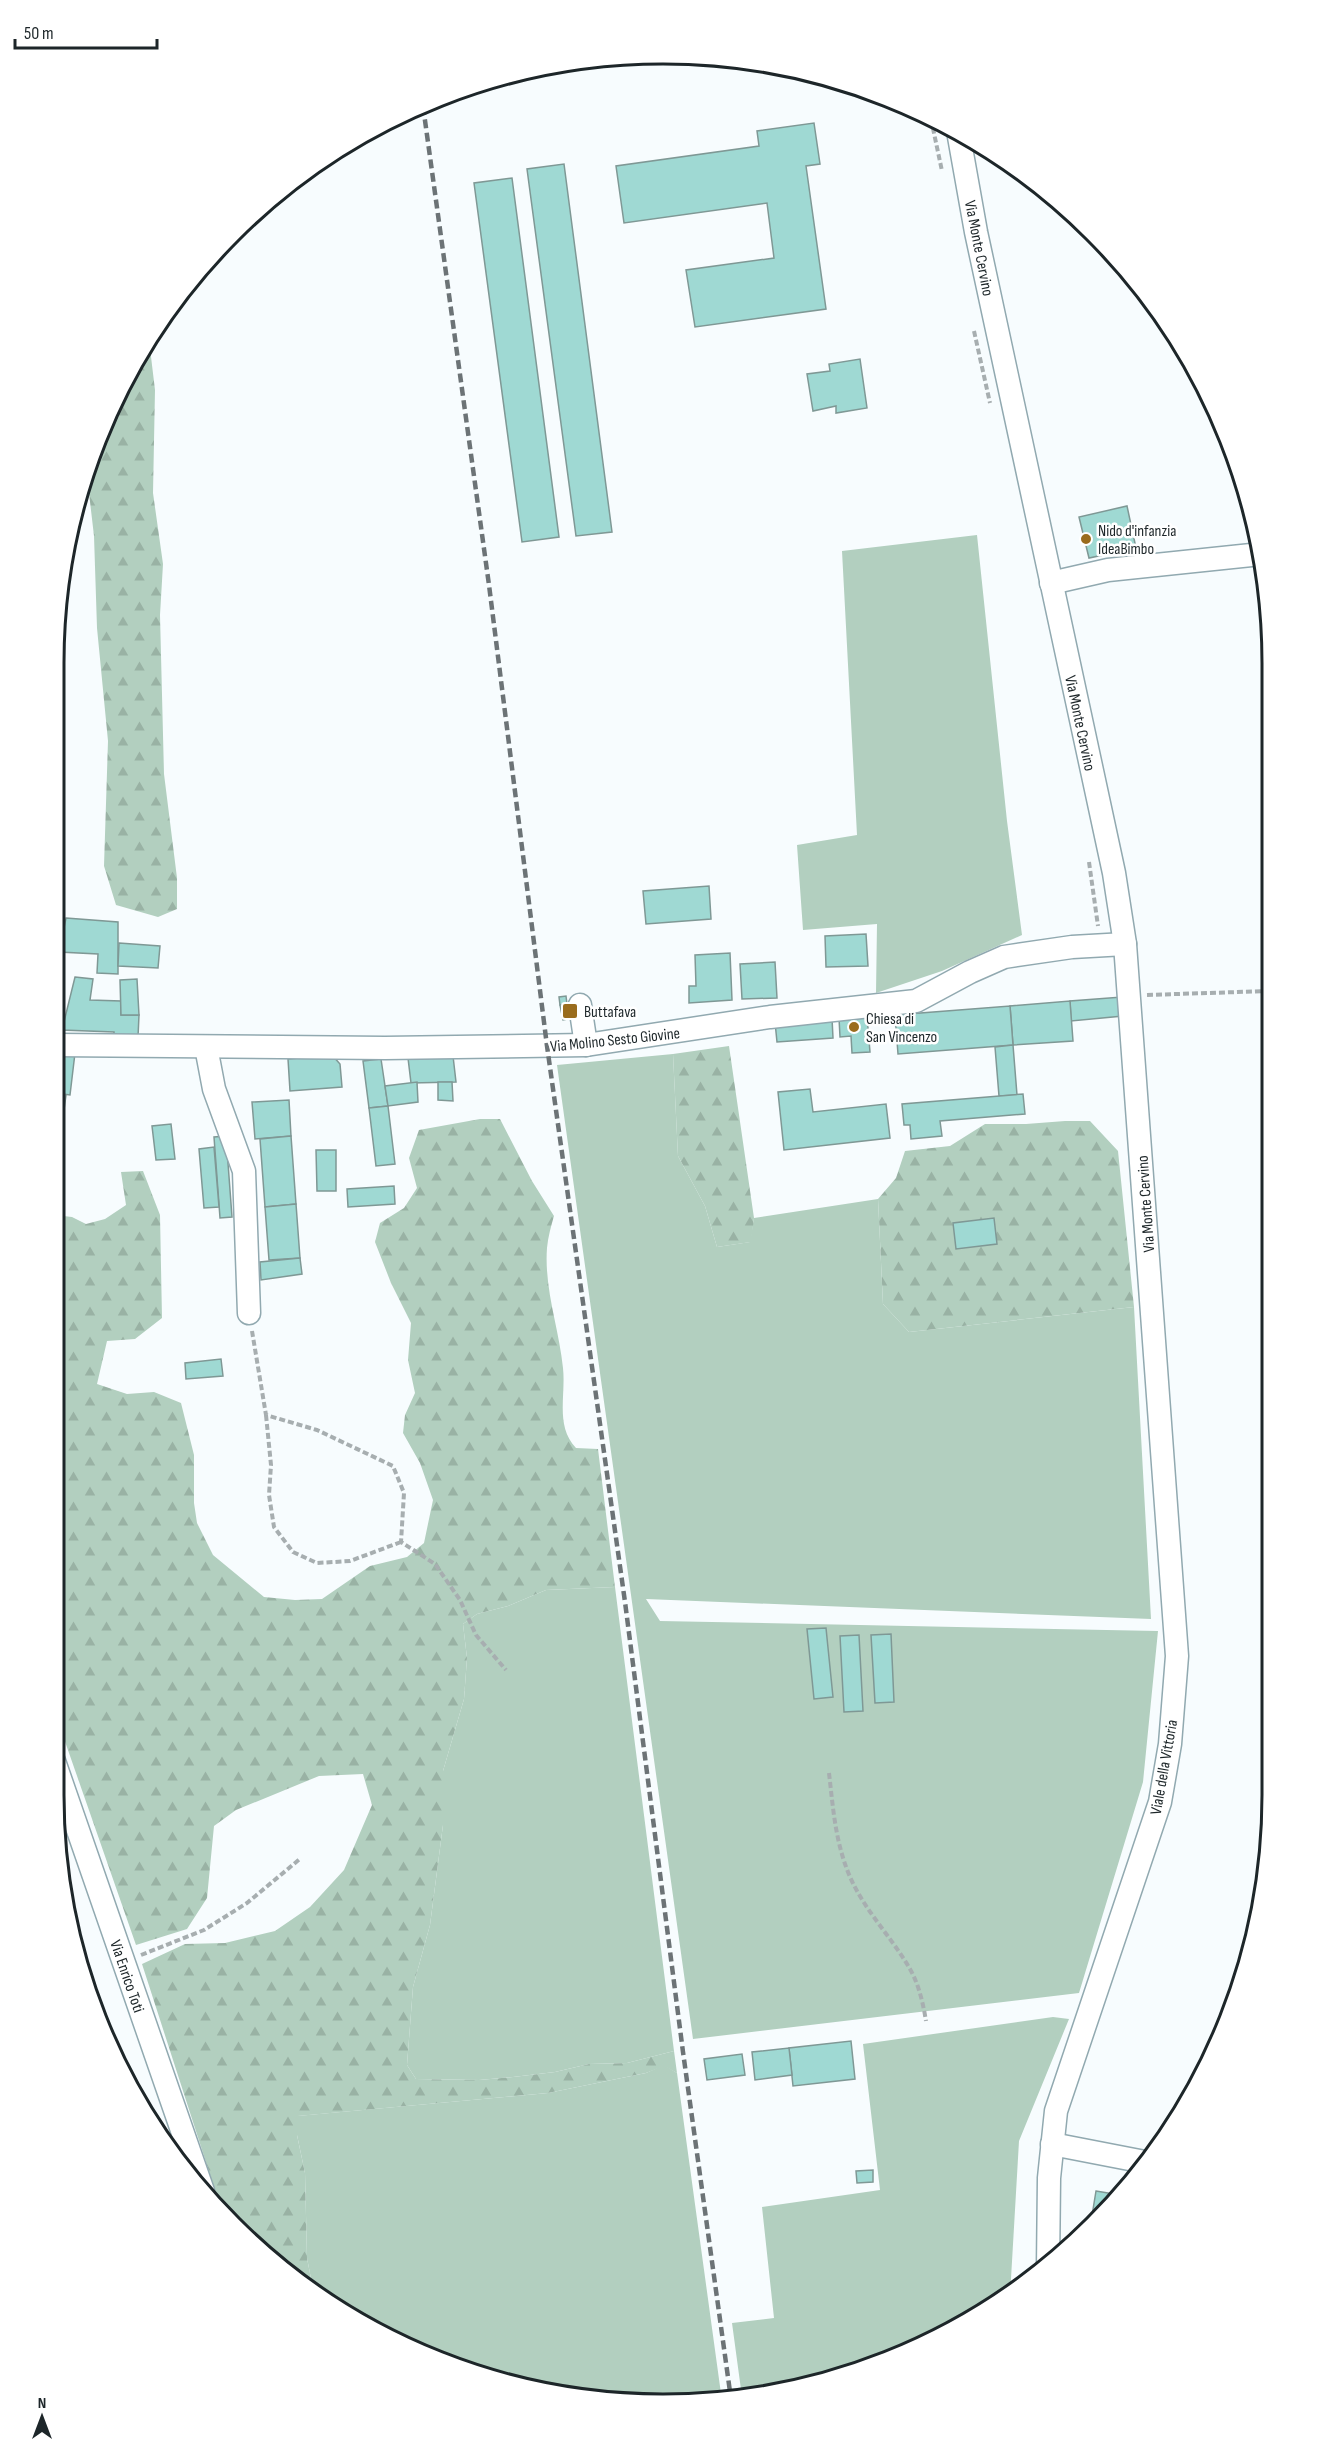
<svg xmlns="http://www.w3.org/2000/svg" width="1327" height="2459" viewBox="0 0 1327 2459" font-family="'Sofia Sans Condensed',sans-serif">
<defs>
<pattern id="forest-firs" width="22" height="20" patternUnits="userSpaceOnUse" patternTransform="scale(1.5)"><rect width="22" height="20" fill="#b2cfbf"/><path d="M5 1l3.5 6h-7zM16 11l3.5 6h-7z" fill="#99b2a4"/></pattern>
</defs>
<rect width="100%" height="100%" fill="#f7fcfe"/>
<g fill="#b2cfbf">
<path d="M977 535 1007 821 1022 935 942 971 876 993 877 924 803 930 797 845 857 835 842 551Z"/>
<path d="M673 1054 678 1156 705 1206 717 1247 750 1242 754 1218 878 1199 883 1304 909 1332 1134 1307 1151 1619 646 1599 660 1621 1158 1631 1143 1782 1079 1993 693 2039 557 1065Z"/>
<path d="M615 1587 674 2051 627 2063 589 2064 555 2072 513 2077 479 2080 416 2079 407 2065 413 1987 430 1925 443 1825V1771L464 1699 467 1658 463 1624 477 1614 508 1606 546 1590Z"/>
<path d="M1053 2017 1069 2019 1019 2141 1010 2296 897 2358 821 2384 742 2397 732 2323 774 2318 762 2207 880 2190 863 2044Z"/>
<path d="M664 2065 677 2073 722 2401C638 2414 509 2392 430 2359 394 2343 360 2321 325 2302L314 2294 307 2258 305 2173 297 2135V2116L548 2093 646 2073Z"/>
<path d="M164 2127 182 2168 155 2129Z"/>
</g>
<g fill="url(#forest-firs)">
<path d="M149 340 155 390 153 493 163 564 160 615 164 774 177 878V909L158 917 116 905 104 866 108 741 97 628 94 536 87 476 135 359Z"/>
<path d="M729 1046 754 1218 751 1242 717 1247 705 1206 678 1156 673 1054Z"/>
<path d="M480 1119H500L532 1181 554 1216C551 1226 548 1237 547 1248 544 1289 559 1328 563 1368 566 1396 555 1426 576 1448L598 1449 615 1587 546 1590 508 1606 477 1614 463 1624 467 1658 464 1699 443 1771V1825L430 1925 413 1987 407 2065 416 2079 479 2080 513 2077 555 2072 589 2064 627 2063 674 2051 677 2073 664 2066 646 2073 548 2093 298 2116 297 2135 305 2173 307 2258 314 2294 261 2254 233 2223 215 2190 142 1964 185 1944 225 1943 275 1931 310 1907 344 1870 372 1805 363 1774 319 1776 236 1810 214 1826 207 1898 187 1929 136 1945 54 1710 55 1215 72 1217 86 1224 105 1219 126 1205 121 1172 143 1171 160 1215 162 1318 135 1339 107 1341 97 1384 127 1394 154 1392 181 1403 194 1455V1503L197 1523 213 1555 264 1597 295 1600 322 1599 370 1566 407 1557 424 1543 433 1500 420 1463 403 1433 405 1415 415 1393 408 1360 411 1323 391 1283 375 1242 380 1223 404 1208 417 1188 409 1158 419 1130Z"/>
<path d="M1065 1121H1090L1118 1151 1134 1307 909 1332 883 1304 878 1199 896 1178 905 1151 950 1146 985 1124H1026Z"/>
</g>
<g fill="#9fd9d3" stroke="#7f9895" stroke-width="1.5">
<path d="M814 123 820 164 806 166 826 309 695 327 686 270 774 258 767 203 624 223 616 166 759 146 757 131Z"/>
<path d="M564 164 612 532 576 536 527 169Z"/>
<path d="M512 178 559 537 522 542 474 183Z"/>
<path d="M860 359 867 408 836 413V406L813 411 807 374 830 371 829 364Z"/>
<path d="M1127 506 1136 548 1089 558 1079 517Z"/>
<path d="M709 886 711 919 646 924 643 891Z"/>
<path d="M66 918 118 922V974L97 973 98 954 59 952Z"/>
<path d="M866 934 868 966 826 967 825 936Z"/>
<path d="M119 943 160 946 158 968 118 966Z"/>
<path d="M730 953 732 1000 689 1003V986H696L695 955Z"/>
<path d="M775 962 777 998 742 999 740 964Z"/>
<path d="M75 977 93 979 90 1000 121 1001V1015H139L138 1037 114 1038V1032L62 1030Z"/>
<path d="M137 979 139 1015H121L120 980Z"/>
<path d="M566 996 567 1004 560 1005 559 997Z"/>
<path d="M1122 997 1123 1016 1071 1021 1070 1001Z"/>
<path d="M1070 1001 1073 1041 1013 1045 1010 1006Z"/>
<path d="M577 1002 579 1017 563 1020 560 1005Z"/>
<path d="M1010 1006 1013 1045 898 1054 895 1015Z"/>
<path d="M867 1016 870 1052 852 1053 851 1036 840 1037 839 1018Z"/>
<path d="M832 1018 833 1038 777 1042 775 1022Z"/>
<path d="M1013 1045 1017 1095 999 1096 995 1047Z"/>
<path d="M55 1051 75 1053 70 1095 55 1093Z"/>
<path d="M332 1055 340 1064 342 1087 290 1091 288 1059Z"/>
<path d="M453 1056 456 1082 411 1083 408 1058Z"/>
<path d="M381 1059 388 1106 369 1108 363 1061Z"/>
<path d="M417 1082 418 1102 388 1106 385 1086Z"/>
<path d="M438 1082H452L453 1101 438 1100Z"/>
<path d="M810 1089 813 1112 886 1104 890 1138 784 1150 778 1092Z"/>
<path d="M55 1093 66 1095 63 1117 55 1116Z"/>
<path d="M1023 1094 1025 1114 940 1121 942 1136 911 1139 910 1125H904L902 1104Z"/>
<path d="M289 1100 291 1136 255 1139 252 1102Z"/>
<path d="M388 1106 395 1164 376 1166 369 1108Z"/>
<path d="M55 1116 63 1117 61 1131H55Z"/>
<path d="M171 1124 175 1159 156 1160 152 1126Z"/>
<path d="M226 1136 232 1217 220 1218 214 1137Z"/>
<path d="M291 1136 296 1204 265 1207 260 1139Z"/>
<path d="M214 1147 219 1207 204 1208 199 1149Z"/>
<path d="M316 1150H336V1191H317Z"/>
<path d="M394 1186 395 1204 348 1207 347 1189Z"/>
<path d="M296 1204 300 1258 269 1260 265 1207Z"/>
<path d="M994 1218 997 1244 956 1249 953 1223Z"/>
<path d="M300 1258 302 1274 261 1280 260 1262Z"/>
<path d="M221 1359 223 1376 186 1379 185 1363Z"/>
<path d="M826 1628 833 1697 814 1699 807 1629Z"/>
<path d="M891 1634 894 1702 875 1703 871 1635Z"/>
<path d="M859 1635 863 1711 844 1712 840 1636Z"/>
<path d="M851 2041 855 2079 793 2086 789 2048Z"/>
<path d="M789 2048 792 2075 755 2080 752 2052Z"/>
<path d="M742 2054 745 2075 707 2080 704 2059Z"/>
<path d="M873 2170V2182L857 2183 856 2171Z"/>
<path d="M1096 2191 1120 2195 1090 2228Z"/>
</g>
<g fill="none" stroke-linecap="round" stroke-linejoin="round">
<g stroke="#91a9b0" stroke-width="25">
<g id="minor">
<path d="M958 131 976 232 1114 873 1125 944 1177 1656 1170 1744 1160 1802 1056 2111 1049 2178 1048 2267"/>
<path d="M1051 583 1108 570 1261 554"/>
<path d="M580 1005 586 1045"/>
<path d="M55 1045 385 1048 586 1045 770 1017 916 1001 970 972 1004 957 1072 947 1125 944"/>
<path d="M206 1047 214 1089 244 1171 249 1313"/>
<path d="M54 1761 203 2191"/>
<path d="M1052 2144 1150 2163"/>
</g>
</g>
<g stroke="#a7aeb0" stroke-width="4" stroke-dasharray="6 3" stroke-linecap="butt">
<path d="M931 119 942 171"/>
<path d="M974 331 990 403"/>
<path d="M1089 862 1098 926"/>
<path d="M1147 995 1269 991"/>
<path d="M252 1331 266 1415 317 1430 393 1466 404 1493 401 1542 435 1564 460 1600 476 1635 506 1670"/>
<path d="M266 1415 271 1465 269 1495 274 1527 293 1552 317 1563 350 1561 401 1542"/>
<path d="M829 1773C833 1807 835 1839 848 1872 862 1908 891 1936 910 1969 919 1985 923 2003 926 2021"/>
<path d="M141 1955 204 1930 247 1903 301 1858"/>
</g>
<use href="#minor" stroke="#fff" stroke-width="22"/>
<path stroke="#6c7376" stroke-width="4.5" stroke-dasharray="9 4.5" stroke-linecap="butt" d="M423 106 489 585 547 1046 625 1602 683 2052 731 2399"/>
</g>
<g fill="#9a6c1d" stroke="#fff" stroke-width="2">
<circle cx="1086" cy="539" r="6"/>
<rect x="562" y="1003" width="16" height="16" rx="3"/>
<circle cx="854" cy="1027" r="6"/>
</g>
<g text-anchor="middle" stroke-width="5" stroke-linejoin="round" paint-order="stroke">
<g font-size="16" fill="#1d2629" stroke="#fff">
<text transform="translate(980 248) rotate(79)" y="6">Via Monte Cervino</text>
<text transform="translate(1081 723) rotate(78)" y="6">Via Monte Cervino</text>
<text transform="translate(615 1039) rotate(-6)" y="6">Via Molino Sesto Giovine</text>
<text transform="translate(1145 1204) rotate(-94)" y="6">Via Monte Cervino</text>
<text transform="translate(1163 1767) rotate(-80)" y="6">Viale della Vittoria</text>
<text transform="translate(128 1976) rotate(71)" y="6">Via Enrico Toti</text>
</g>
<g font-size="16" fill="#1d2629" stroke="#fff" text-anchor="start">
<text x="1098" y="536">Nido d'infanzia<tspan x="1098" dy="18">IdeaBimbo</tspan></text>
<text x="584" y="1017">Buttafava</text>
<text x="866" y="1024">Chiesa di<tspan x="866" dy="18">San Vincenzo</tspan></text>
</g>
</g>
<path d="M0 0H1327V2459H0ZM663 64H663A599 599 0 0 1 1262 663V1795A599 599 0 0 1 663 2394H663A599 599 0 0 1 64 1795V663A599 599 0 0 1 663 64Z" fill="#fff" fill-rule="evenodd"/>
<path fill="none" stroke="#1d2629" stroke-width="3" d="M663 64H663A599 599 0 0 1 1262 663V1795A599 599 0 0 1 663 2394H663A599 599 0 0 1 64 1795V663A599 599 0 0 1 663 64Z"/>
<g transform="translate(42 2417)" stroke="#ffffff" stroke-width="4.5" paint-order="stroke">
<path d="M0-4.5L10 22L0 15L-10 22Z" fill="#1d2629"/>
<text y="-9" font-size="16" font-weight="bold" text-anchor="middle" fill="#1d2629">N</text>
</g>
<path d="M15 39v9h142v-9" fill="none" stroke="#1d2629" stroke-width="3"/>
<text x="24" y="39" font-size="18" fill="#1d2629" stroke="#ffffff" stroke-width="4.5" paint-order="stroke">50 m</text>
</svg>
